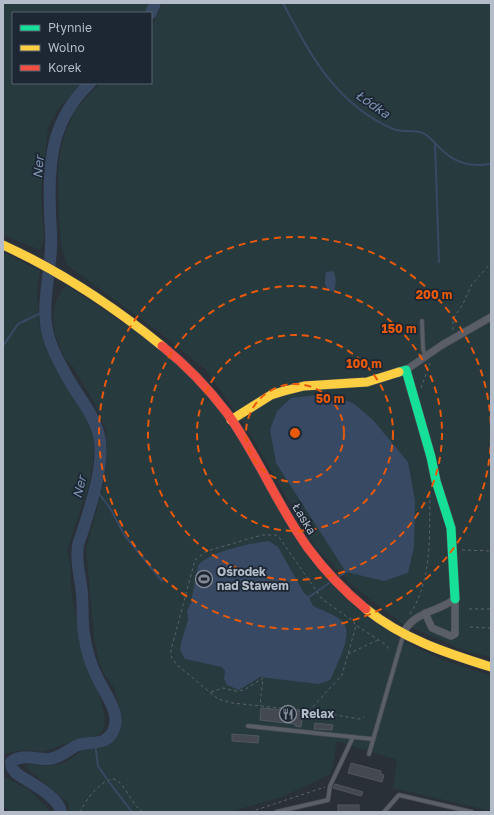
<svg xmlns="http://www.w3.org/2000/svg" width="494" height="815" viewBox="0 0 494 815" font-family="'Golos Text',sans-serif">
<rect width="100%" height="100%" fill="#2a3038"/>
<g fill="#273a3e">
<path d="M3 3H149L145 13H13V83H82L58 109 48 128 41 191 44 238 40 250 3 235Z"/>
<path d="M163 3H491V657L468 652 401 623 352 585 316 548 243 422 205 369 155 329 67 265 61 246 59 218 58 172 60 153 66 130 75 110 100 83H151V28Z"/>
<path d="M3 252 40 271 37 289 39 322 47 352 84 410 90 425 94 442 93 462 89 484 67 551 70 563 72 598 86 661 101 700 105 718 103 730 100 734 91 738 79 739 42 752 21 750 3 754Z"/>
<path d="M67 286C118 319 182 359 219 408 250 449 269 498 297 541 344 611 410 655 491 675V811L393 788 397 760 337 741 331 774 284 796 230 812H69V804L26 767 29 764C53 768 67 766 84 748H102L113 741 120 732 121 726 120 709 114 688 104 674 99 662 94 637 86 548 105 480 107 448 106 430 94 402 73 367 65 358 55 335 53 314 56 301 63 289Z"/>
<path d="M3 776 28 789 51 812H12L3 807Z"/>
</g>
<g fill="#384963">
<path d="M333 271C337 278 336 284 334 291H330C323 288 325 278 326 272Z"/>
<path d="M327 394 353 403 373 420 408 462 415 500 414 547 408 573 384 581 346 572 276 463 270 430 277 411 291 398Z"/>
<path d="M269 541 278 547 304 593 309 597 313 606C321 610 333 614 341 620 356 631 336 665 331 679L326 682 318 684 260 677 239 690 227 685 224 679 225 671 222 667 185 659 180 650 181 643 188 620 187 611 191 602 198 566C207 552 252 543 269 541Z"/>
</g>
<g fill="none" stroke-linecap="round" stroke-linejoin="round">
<g stroke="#384963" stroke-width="2">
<path d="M283 3C311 56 335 103 393 129 402 133 414 129 423 133 431 137 435 144 441 149 456 164 471 167 491 164"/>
<path d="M435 142 439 262"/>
<path d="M3 346 18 324 45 311"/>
<path d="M94 487 110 508 125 536 162 581"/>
<path d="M337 578 346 572"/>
<path d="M309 597 332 581"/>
<path d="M95 743 98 766 107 779"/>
<path d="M109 782 132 812"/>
</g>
<g stroke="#384963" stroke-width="12">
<path d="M151 13 155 3"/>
<path d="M61 812C59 796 28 782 16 773L12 768 11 762C21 753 37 760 49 759 61 758 68 749 78 745 87 742 97 744 105 740 108 738 112 734 113 731 122 714 105 694 98 679 91 666 86 648 84 634 82 620 83 607 82 594 81 578 75 562 78 546 79 540 82 534 84 527 92 501 103 469 100 441 97 419 83 403 72 385 63 370 54 354 49 338 40 309 50 277 51 247 52 235 50 223 50 211 48 160 52 119 90 83"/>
</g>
</g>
<g fill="#444950" stroke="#52575f">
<path d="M261 708 303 712 301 727 295 726V724L260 720Z"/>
<path d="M315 723 333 725 332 730 314 729Z"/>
<path d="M232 734 259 736 258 743 232 741Z"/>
<path d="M351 763 381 771V774L384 775 382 782 348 773Z"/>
<path d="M335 784 363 792 361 796 333 788Z"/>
<rect x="338" y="805" width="21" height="7"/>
</g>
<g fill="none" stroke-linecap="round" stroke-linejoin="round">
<g stroke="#484c53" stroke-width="5">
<g id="lane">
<path d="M422 321 423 349 426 357"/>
<path d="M248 726 372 739"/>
<path d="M369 754 403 636"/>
<path d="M276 812 328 800 330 786 353 737"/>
<path d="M384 812 399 795 472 812"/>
</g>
</g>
<g stroke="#484c53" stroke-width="8">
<g id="street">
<path d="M406 370 442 345 491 317"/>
<path d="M403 634C412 612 438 612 455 599V634L451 636 432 628 425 613"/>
</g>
</g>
<g stroke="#484c53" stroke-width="10">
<path id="fast" d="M399 372 406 370 431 457 436 481 451 528 455 599"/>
</g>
<g stroke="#484c53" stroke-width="10">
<g id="slow">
<path d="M3 245C60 271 113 306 162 346"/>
<path d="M231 420 271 395 284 391 304 386 367 382 399 372"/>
<path d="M366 609C403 639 446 653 491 667"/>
</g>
</g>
<g stroke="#484c53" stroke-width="10">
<path id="jam" d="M162 346C186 365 208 388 227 413 258 456 277 505 308 548 325 571 344 591 366 609"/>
</g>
<g stroke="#5d636a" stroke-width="1" stroke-dasharray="3 3" stroke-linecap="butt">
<path d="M453 330V319L463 304 472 284 491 263"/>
<path d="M421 388 430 363"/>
<path d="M262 535H276L279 537 322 599 353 621 356 626 342 675 309 711 232 703 218 699 176 664 171 656V650L195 560 207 551Z"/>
<path d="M462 550 491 551"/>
<path d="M469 609H491"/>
<path d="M410 614C433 578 429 535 430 493"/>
<path d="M357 626 385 644 389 649"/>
<path d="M470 627 491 628"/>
<path d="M348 654 378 640"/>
<path d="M211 692 223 688 236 691 244 690 263 678 260 706"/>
<path d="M310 711 360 719 364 717"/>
<path d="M80 812C86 800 100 780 114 779 128 786 130 804 143 812"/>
<path d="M250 812 325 787"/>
</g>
<use href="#lane" stroke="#5a5e66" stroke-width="3.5"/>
<use href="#street" stroke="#5a5e66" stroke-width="7"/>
<use href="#fast" stroke="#16e098" stroke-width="9"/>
<use href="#slow" stroke="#ffcf43" stroke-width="9"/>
<use href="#jam" stroke="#f24e42" stroke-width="9"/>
</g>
<g fill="none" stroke="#e8590c" stroke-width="2" stroke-dasharray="7 5">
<circle cx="295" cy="433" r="49"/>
<circle cx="295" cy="433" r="98"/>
<circle cx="295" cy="433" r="147"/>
<path d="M491 435A196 196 0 1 1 491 431"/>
</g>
<defs>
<g id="stadium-ring" transform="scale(0.9)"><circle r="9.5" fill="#1d2633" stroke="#848b96" stroke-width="1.5"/><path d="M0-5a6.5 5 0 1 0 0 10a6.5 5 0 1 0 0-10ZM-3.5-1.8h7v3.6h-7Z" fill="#848b96"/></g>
<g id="restaurant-ring" transform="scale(0.9)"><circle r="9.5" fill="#1d2633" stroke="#848b96" stroke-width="1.5"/><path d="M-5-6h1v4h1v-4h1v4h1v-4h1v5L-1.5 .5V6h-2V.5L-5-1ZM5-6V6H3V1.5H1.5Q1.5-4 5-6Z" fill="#848b96"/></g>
</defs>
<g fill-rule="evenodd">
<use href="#stadium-ring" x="204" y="579"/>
<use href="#restaurant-ring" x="288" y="714"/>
</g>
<g text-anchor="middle" stroke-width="3.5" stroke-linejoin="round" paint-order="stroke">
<g font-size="12" fill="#b4bcc9" stroke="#1d2633">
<text transform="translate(304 519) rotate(59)" y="4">Łaska</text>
</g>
<g font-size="12" font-weight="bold" fill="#b4bcc9" stroke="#1d2633" text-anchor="start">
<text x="217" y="576">Ośrodek<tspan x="217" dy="14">nad Stawem</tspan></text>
<text x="301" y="718">Relax</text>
</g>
<g font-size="13" font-style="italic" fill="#7c92b1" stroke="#1d2633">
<text transform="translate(373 104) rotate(35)" y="5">Łódka</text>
<text transform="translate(38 167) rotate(-85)" y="5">Ner</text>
<text transform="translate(79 487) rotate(-76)" y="5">Ner</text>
</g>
</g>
<circle cx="295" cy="433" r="6" fill="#e8590c" stroke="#1d2633" stroke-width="2"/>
<g font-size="12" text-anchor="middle" font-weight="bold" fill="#e8590c" stroke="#1d2633" stroke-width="3.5" stroke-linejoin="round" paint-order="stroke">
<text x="434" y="299">200 m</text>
<text x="399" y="333">150 m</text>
<text x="364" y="368">100 m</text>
<text x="330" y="403">50 m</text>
</g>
<rect width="494" height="815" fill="none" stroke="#b4bcc9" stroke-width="8"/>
<rect x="12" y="12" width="140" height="72" fill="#1d2633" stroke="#59626f"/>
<rect x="20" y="25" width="20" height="6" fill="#16e098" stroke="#59626f"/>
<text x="48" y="32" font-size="12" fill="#b4bcc9">Płynnie</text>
<rect x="20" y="45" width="20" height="6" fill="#ffcf43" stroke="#59626f"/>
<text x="48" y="52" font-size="12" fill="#b4bcc9">Wolno</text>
<rect x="20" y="65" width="20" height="6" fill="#f24e42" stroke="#59626f"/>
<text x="48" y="72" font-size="12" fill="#b4bcc9">Korek</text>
</svg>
